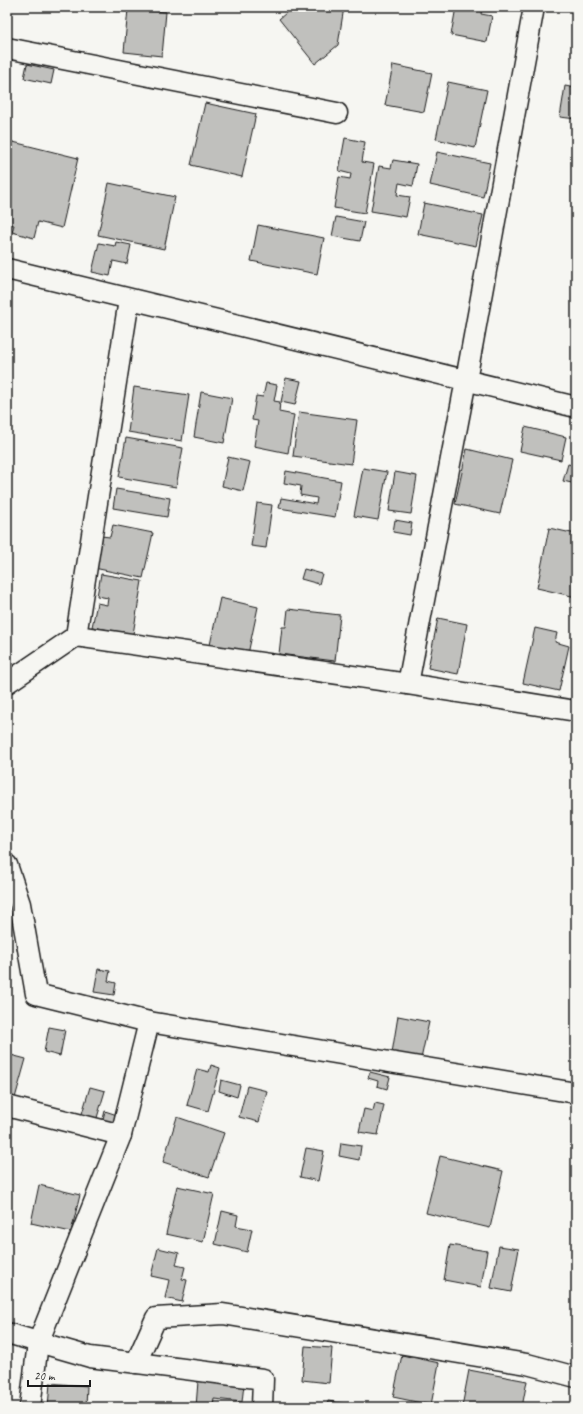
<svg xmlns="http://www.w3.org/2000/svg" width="583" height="1414" viewBox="0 0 583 1414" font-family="Caveat,sans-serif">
<rect width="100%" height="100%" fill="#f6f6f2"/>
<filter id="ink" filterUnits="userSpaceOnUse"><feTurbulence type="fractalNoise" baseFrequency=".025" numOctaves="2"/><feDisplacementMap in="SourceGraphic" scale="8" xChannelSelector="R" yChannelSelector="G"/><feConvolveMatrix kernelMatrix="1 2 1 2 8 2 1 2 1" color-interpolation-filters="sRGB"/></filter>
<g filter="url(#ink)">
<g fill="#c0c0bd" stroke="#1c1c1c">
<path d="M293 7H344L338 45 315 64 279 19Z"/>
<path d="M456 7H482L481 14 492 16 487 42 451 35Z"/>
<path d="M128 9 166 12 162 56 124 52Z"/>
<path d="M27 64 54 70 51 84 24 78Z"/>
<path d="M393 65 432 73 424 112 385 105Z"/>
<path d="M448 82 487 90 475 148 436 139Z"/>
<path d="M565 86 576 88V119L560 117Z"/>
<path d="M205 103 256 114 242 177 191 165Z"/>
<path d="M345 138 365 142 362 162 374 164 365 213 334 208 339 177 350 179 351 174 339 171Z"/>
<path d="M9 141 78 158 62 228 38 222 34 238 12 232 14 225 7 224V144H8Z"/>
<path d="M437 152 490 163 483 197 430 185Z"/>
<path d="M393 160 417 164 413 186 399 183 397 195 410 197 406 217 371 211 379 166 391 168Z"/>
<path d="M109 183 175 197 164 249 98 235Z"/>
<path d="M424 203 483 215 476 246 418 234Z"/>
<path d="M336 217 364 222 360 241 332 236Z"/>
<path d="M258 225 324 238 317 274 251 261Z"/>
<path d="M116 242 131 245 127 264 113 261 110 276 92 272 99 243 115 246Z"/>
<path d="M286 378 301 381 295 405 281 402Z"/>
<path d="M266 383 277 385 274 401 280 402 279 412 294 415 288 453 254 446 258 421 252 420 256 396 263 397Z"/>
<path d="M134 387 189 395 182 441 128 432Z"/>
<path d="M201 392 232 398 224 443 194 437Z"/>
<path d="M299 412 357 420 351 464 293 456Z"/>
<path d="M525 427 566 437 561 460 520 451Z"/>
<path d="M126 438 183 448 176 487 119 477Z"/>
<path d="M467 449 512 460 500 514 455 504Z"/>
<path d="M228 457 250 462 243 491 222 486Z"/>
<path d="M568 464 576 466V484L563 481Z"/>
<path d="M363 468 387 472 378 520 354 516Z"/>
<path d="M286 471 341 481 335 517 279 508 281 498 316 504 317 498 300 495 301 486 284 483Z"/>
<path d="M395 472 417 476 411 514 389 511Z"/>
<path d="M116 489 170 498 167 517 113 508Z"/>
<path d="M257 503 272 505 266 548 251 546Z"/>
<path d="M395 520 412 523 410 535 393 532Z"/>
<path d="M113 525 153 533 143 578 94 568 101 536 110 537Z"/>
<path d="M549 528 576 534V597L537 588Z"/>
<path d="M304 569 322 574 319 584 301 579Z"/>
<path d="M101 574 142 581 133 634 92 627 97 603 107 605 108 598 97 596Z"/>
<path d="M220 598 258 607 248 654 210 645Z"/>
<path d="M288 609 340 615 335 661 279 654 282 627H286Z"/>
<path d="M438 618 467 624 458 674 428 668Z"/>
<path d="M535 628 557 633 555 642 569 646 559 691 523 683Z"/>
<path d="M98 969 110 971 108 981 116 983 114 995 94 992Z"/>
<path d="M398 1016 429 1022 421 1059 392 1053Z"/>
<path d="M49 1027 65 1030 60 1056 44 1052Z"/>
<path d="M7 1054 26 1059 15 1098 7 1096Z"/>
<path d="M211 1065 220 1068 208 1111 187 1105 197 1069 209 1072Z"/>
<path d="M370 1072 390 1077 387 1089 377 1086 378 1081 368 1078Z"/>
<path d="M221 1080 240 1085 237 1097 219 1091Z"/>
<path d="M247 1086 267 1091 259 1122 239 1117Z"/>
<path d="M90 1087 105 1091 96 1121 81 1117Z"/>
<path d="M375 1103 384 1105 378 1135 359 1132 364 1109 373 1111Z"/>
<path d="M105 1111 120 1116 117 1128 102 1123Z"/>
<path d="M177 1117 224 1133 209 1177 163 1162Z"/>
<path d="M341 1143 361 1146 359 1160 339 1156Z"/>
<path d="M306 1148 324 1151 318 1181 300 1177Z"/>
<path d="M440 1156 503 1171 490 1228 426 1213Z"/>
<path d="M39 1185 80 1195 71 1232 31 1223Z"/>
<path d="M177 1186 214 1194 203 1242 166 1234Z"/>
<path d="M222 1211 238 1215 236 1226 252 1229 247 1252 215 1244Z"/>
<path d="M450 1245 487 1251 481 1287 444 1280Z"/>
<path d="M499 1246 519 1249 511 1292 491 1288Z"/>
<path d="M158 1248 179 1253 176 1265 185 1267 182 1279 187 1280 182 1302 165 1298 169 1280 151 1276Z"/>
<path d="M305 1346 332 1348 329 1383 302 1380Z"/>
<path d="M402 1355 439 1363 431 1405 393 1397Z"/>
<path d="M469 1370 527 1381 522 1407H462Z"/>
<path d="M198 1381 244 1384 242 1402 214 1399 213 1407H196Z"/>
<path d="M50 1383 87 1386 86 1407H48Z"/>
<path d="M328 1401 359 1406V1407H327Z"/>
</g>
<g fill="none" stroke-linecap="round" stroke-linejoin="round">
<g stroke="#1c1c1c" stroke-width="23">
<g id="minor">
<path d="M7 48 337 113"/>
<path d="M7 269 576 407"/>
<path d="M76 636 129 300"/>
<path d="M7 683 76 636 408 684 576 711"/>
<path d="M408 684 466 380 534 7"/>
<path d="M7 865 20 904 36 994 149 1022 576 1093"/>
<path d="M7 1106 121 1135"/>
<path d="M7 1333 90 1357 263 1379 262 1407"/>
<path d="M136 1363 156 1318 223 1314 527 1364 576 1377"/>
<path d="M30 1407 38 1343 121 1135 149 1022"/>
</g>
</g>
<use href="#minor" stroke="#f6f6f2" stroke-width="20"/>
</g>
</g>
<rect width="583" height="1414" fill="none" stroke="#f6f6f2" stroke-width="24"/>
<rect x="12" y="12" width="559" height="1390" fill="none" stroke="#1c1c1c" stroke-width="1.5" filter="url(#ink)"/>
<path d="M28 1380v6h62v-6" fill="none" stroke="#1c1c1c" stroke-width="2"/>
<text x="34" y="1380" font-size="12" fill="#1c1c1c" stroke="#f6f6f2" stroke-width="3" paint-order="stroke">20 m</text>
</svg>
